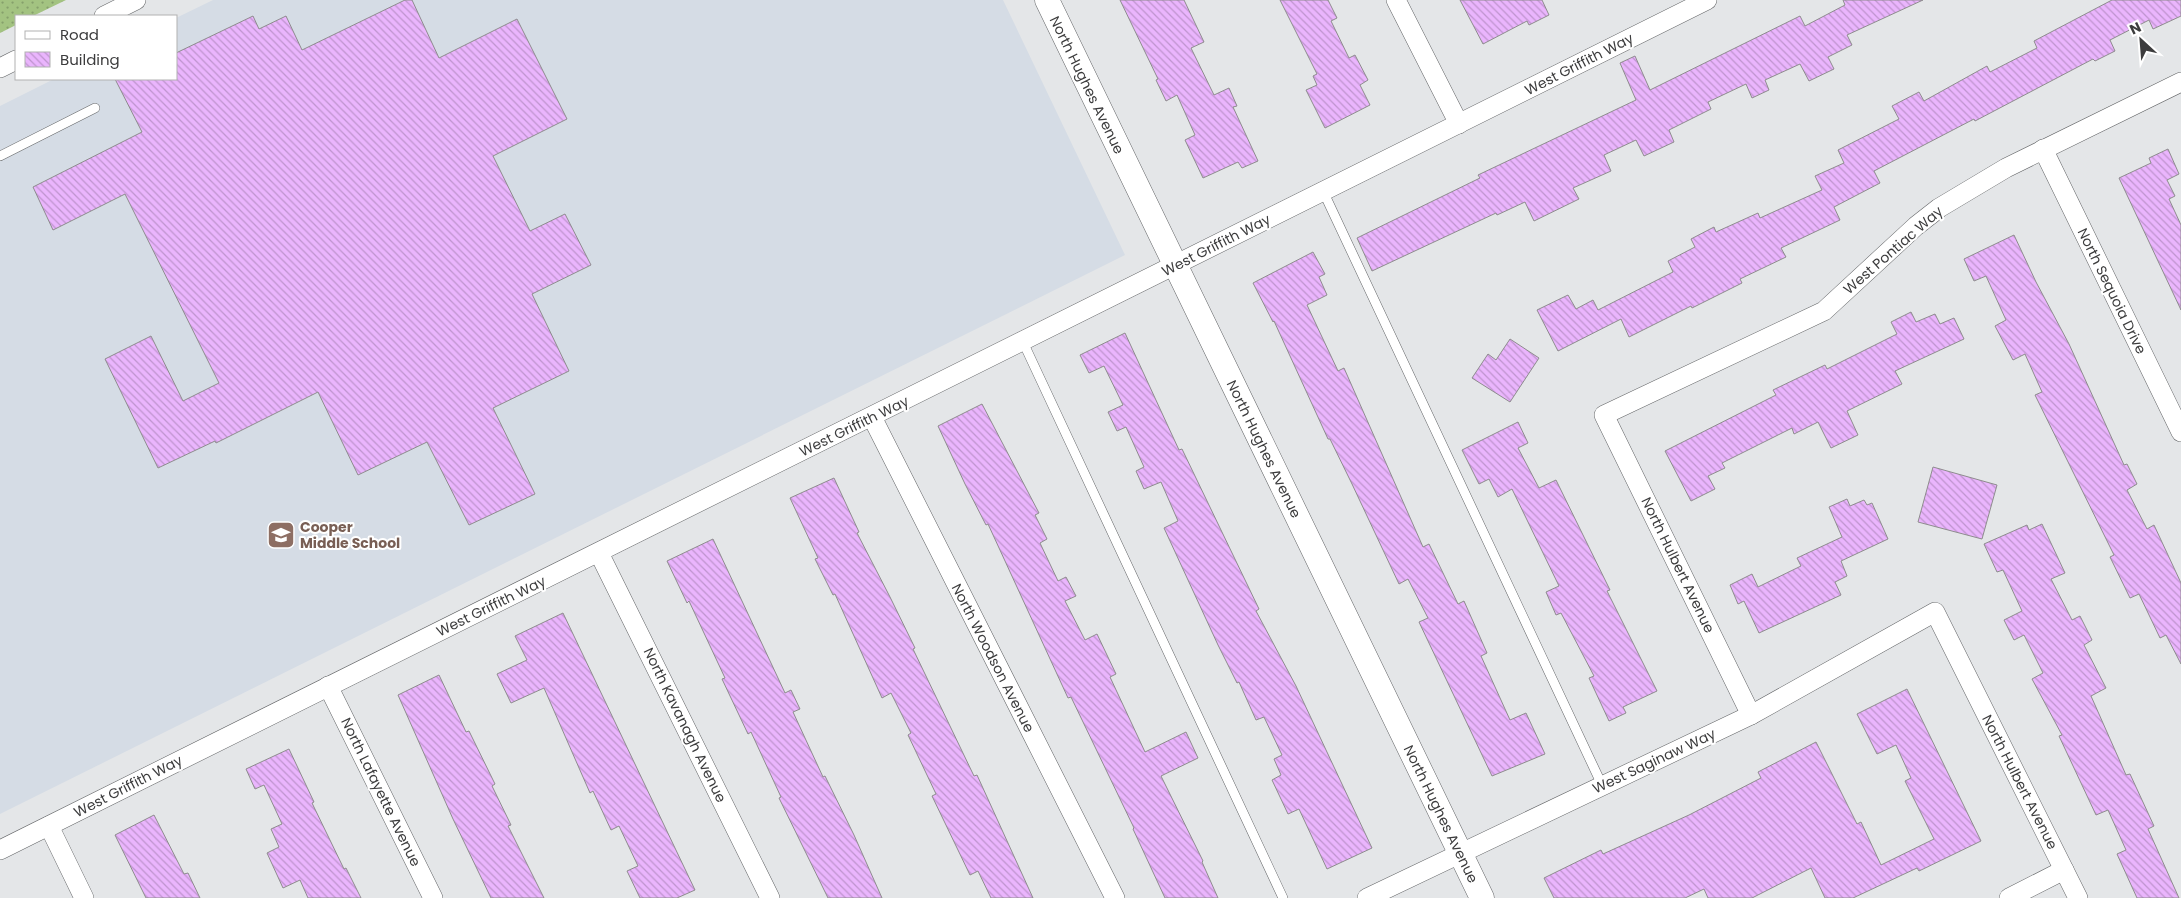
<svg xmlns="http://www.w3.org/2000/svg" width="2181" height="898" viewBox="0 0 2181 898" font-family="Poppins,sans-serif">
<defs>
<pattern id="park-dots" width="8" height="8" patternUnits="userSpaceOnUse" patternTransform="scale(1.25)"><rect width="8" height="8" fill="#a3c381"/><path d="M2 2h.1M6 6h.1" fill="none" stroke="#86a06b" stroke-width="1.8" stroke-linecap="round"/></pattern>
<pattern id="building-back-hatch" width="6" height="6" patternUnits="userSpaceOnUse" patternTransform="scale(1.25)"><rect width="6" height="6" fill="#eab5fd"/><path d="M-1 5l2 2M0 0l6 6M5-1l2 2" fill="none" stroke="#bf94ce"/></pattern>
</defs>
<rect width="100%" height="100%" fill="#e4e6e8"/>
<path fill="#d5dce5" d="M213 0H1003L1125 255 0 814V106L54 79H176V18Z"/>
<path fill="url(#park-dots)" d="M0 0H66L33 16H16V25L0 33Z"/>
<g fill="url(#building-back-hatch)" stroke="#8e8c8e">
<path d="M405 0H412L439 58 517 19 567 119 493 156 530 231 565 214 591 265 532 294 569 371 493 408 535 494 469 525 427 442 358 475 318 392 216 443 215 441 158 468 105 359 151 336 183 401 219 383 125 194 53 230 33 187 142 132 115 79H176V53L253 16 259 29 286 16 302 50Z"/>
<path d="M1120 0H1184L1204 42 1191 48 1214 95 1229 88 1237 106 1233 107 1258 161 1242 168 1238 162 1203 178 1185 140 1195 135 1177 95 1166 101 1156 80 1158 79Z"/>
<path d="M1280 0H1328L1337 18 1331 21 1349 58 1355 55 1368 80 1360 85 1370 105 1325 128 1306 90 1317 85 1313 76 1317 74Z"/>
<path d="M1460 0H1542L1549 15 1529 25 1527 21 1483 44Z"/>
<path d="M1843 0H1923L1847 35 1852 45 1828 57 1834 69 1809 81 1800 64 1765 80 1769 90 1752 98 1746 84 1708 102 1711 109 1669 130 1674 142 1644 156 1636 140 1604 155 1611 171 1573 188 1579 199 1534 221 1525 202 1497 215 1496 213 1372 271 1357 238 1480 178 1478 175 1636 100 1620 63 1635 56 1650 90 1800 16 1805 26 1845 5Z"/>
<path d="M2112 0H2181V16L2153 29 2149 20 2110 40 2115 51 2095 61 2093 59 1975 121 1974 119 1874 171 1880 183 1834 207 1840 220 1781 248 1786 257 1740 279 1742 283 1692 308 1691 306 1629 337 1621 319 1558 351 1537 310 1568 295 1576 309 1593 300 1598 310 1673 272 1668 261 1695 247 1691 239 1714 227 1716 232 1758 213 1760 218 1822 190 1815 176 1844 163 1838 150 1899 119 1892 106 1919 92 1924 101 1987 66 1990 72 2037 48 2034 41Z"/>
<path d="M2168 149 2179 174 2167 180 2175 196 2169 199 2181 225V310L2119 178 2151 163 2149 158Z"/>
<path d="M2014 235 2036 282 2069 344 2124 465 2127 464 2137 484 2127 490 2147 529 2154 525 2181 583V664L2166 635 2160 638 2139 594 2130 598 2110 557 2114 555 2035 395 2042 392 2025 354 2013 360 1995 326 2006 320 1986 276 1974 281 1964 259Z"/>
<path d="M1313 252 1325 274 1319 277 1327 295 1307 305 1338 371 1344 368 1423 547 1429 544 1458 604 1464 601 1487 653 1481 656 1510 720 1526 713 1545 754 1492 776 1419 622 1428 618 1408 579 1399 584 1352 484 1330 439H1328L1274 321 1273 322 1253 283Z"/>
<path d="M1911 312 1916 322 1935 314 1940 324 1954 318 1964 339 1895 371 1902 384 1847 411 1858 435 1831 448 1818 422 1794 434 1792 428 1722 463 1725 468 1708 476 1715 489 1691 501 1665 451 1776 395 1773 390 1825 365 1827 369 1897 334 1891 322Z"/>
<path d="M1125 333 1179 450 1182 449 1259 609 1256 611 1296 686 1372 848 1327 869 1299 809 1288 814 1272 780 1281 775 1274 759 1282 755 1264 717 1256 720 1239 682 1237 683 1218 645 1164 528 1178 521 1161 482 1144 489 1136 471 1144 467 1126 427 1117 431 1108 412 1123 405 1104 366 1089 373 1080 355Z"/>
<path d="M1510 339 1539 358 1510 402 1472 378 1488 354 1496 360Z"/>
<path d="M982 404 1039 513 1035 515 1047 539 1040 543 1058 581 1066 577 1076 596 1065 601 1085 640 1097 634 1116 674 1110 677 1145 752 1186 732 1198 758 1161 776 1203 861 1202 862 1218 898H1165L1133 829 1134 828 1071 697 1068 698 988 524 986 525 965 484 938 426Z"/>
<path d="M1518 422 1528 443 1518 448 1539 488 1556 480 1610 590 1607 591 1657 691 1623 707 1626 713 1609 721 1589 678 1594 676 1561 613 1556 615 1546 592 1559 586 1512 489 1498 497 1489 479 1479 484 1462 450Z"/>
<path d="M1933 467 1997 485 1982 539 1918 522Z"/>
<path d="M834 478 859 532 857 533 890 597 915 648 913 649 974 776 977 775 1033 898H991L978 871 970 875 932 796 936 794 908 735 911 733 891 693 882 698 835 594 833 595 815 559 818 558 790 498Z"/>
<path d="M1847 499 1850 506 1864 500 1867 505 1872 503 1888 539 1841 561 1847 576 1835 582 1841 595 1759 633 1744 601 1738 604 1730 585 1752 574 1758 587 1801 566 1797 558 1842 537 1829 507Z"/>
<path d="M2042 524 2065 573 2051 579 2072 620 2080 616 2092 640 2084 645 2106 688 2091 696 2126 775 2130 774 2154 826 2148 829 2179 898H2137L2117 854 2126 850 2108 810 2096 815 2059 736 2062 735 2032 679 2043 673 2024 635 2014 640 2004 620 2022 611 2003 570 1997 572 1984 544 2027 525 2029 530Z"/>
<path d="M713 539 785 693 791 690 800 709 793 712 823 777 825 776 854 835 882 898H828L779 798 781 797 751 732 748 734 722 679 725 678 689 601 687 603 667 561Z"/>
<path d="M563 613 695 890 677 898H640L627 871 638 866 619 826 611 830 593 791 590 793 544 688 511 703 497 674 527 660 515 636Z"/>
<path d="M439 675 466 732 469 731 495 784 492 786 511 825 508 826 544 898H491L453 819 398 695Z"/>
<path d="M1907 689 1981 841 1919 871 1917 868 1853 898H1825L1811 868 1752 898H1708L1704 889 1685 898H1554L1544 878 1601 850 1603 854 1689 815 1761 778 1758 772 1816 742 1857 824 1861 822 1881 865 1934 839 1905 781 1911 778 1896 745 1877 754 1857 714Z"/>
<path d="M289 749 314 802 312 803 344 869 346 868 361 898H308L300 880 283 888 267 853 279 847 271 829 282 824 264 785 255 789 246 769Z"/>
<path d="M154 815 184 874 188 873 200 898H146L115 835Z"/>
</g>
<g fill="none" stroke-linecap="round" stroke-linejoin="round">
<g stroke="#636567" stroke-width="10">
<g id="service">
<path d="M0 156 95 108"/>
<path d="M1323 191 1602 785"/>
<path d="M1023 342 1283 898"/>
</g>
</g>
<g stroke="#636567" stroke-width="20">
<g id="minor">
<path d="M1396 0 1459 124"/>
<path d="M104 16 136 0"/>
<path d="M0 68 16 60"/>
<path d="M2043 149 2181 432"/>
<path d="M872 417 1115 898"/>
<path d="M599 553 770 898"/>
<path d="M328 686 433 898"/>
<path d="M1751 715 1604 415 1824 311 1916 226 1939 208 2006 168 2181 82"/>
<path d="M49 826 84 898"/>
<path d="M0 850 1707 0"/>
<path d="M1367 898 1751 715 1935 612 2078 898"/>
<path d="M2009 898 2064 870"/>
</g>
</g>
<g stroke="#636567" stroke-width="25">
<path id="tertiary" d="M1047 0 1482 898"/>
</g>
<use href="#service" stroke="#fff" stroke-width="9"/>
<use href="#minor" stroke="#fff" stroke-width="19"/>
<use href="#tertiary" stroke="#fff" stroke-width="24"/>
</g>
<defs>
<g id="school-square" transform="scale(1.4375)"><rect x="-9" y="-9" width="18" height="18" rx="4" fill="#8d6e63" stroke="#fff"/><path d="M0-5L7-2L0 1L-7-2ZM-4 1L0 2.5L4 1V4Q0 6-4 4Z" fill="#fff"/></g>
</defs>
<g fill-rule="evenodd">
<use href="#school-square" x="281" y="535"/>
</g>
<g text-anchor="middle" stroke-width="4" stroke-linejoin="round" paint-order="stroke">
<g font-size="14" fill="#3c3c3d" stroke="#fff">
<text transform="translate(1579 64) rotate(-27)" y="5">West Griffith Way</text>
<text transform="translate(1087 85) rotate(64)" y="5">North Hughes Avenue</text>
<text transform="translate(1216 245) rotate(-27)" y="5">West Griffith Way</text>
<text transform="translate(1893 250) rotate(-41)" y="5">West Pontiac Way</text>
<text transform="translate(2112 291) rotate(64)" y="5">North Sequoia Drive</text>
<text transform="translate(854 426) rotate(-26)" y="5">West Griffith Way</text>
<text transform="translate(1264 449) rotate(64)" y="5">North Hughes Avenue</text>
<text transform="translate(1678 565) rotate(64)" y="5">North Hulbert Avenue</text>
<text transform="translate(491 606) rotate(-26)" y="5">West Griffith Way</text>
<text transform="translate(993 658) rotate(63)" y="5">North Woodson Avenue</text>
<text transform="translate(685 725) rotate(64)" y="5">North Kavanagh Avenue</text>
<text transform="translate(1654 761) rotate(-25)" y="5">West Saginaw Way</text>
<text transform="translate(2020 782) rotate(63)" y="5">North Hulbert Avenue</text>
<text transform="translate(128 786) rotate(-27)" y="5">West Griffith Way</text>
<text transform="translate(381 792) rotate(64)" y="5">North Lafayette Avenue</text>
<text transform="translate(1441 814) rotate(64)" y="5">North Hughes Avenue</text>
</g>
<g font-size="14" font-weight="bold" fill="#785e54" stroke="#fff" text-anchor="start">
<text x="300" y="532">Cooper<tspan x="300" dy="16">Middle School</tspan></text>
</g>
</g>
<rect x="15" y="15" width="162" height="65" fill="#ffffff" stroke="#b1b1b1"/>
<rect x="25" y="31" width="25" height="8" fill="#ffffff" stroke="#b1b1b1"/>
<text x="60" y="40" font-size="15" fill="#3c3c3d">Road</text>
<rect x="25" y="52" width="25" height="15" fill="url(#building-back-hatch)" stroke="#b1b1b1"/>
<text x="60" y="65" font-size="15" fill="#3c3c3d">Building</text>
<g transform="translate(2141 40) rotate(334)" stroke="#ffffff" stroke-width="4" paint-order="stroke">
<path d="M0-4L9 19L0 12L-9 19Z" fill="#3c3c3d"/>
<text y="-8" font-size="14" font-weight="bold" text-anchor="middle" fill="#3c3c3d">N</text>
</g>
</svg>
